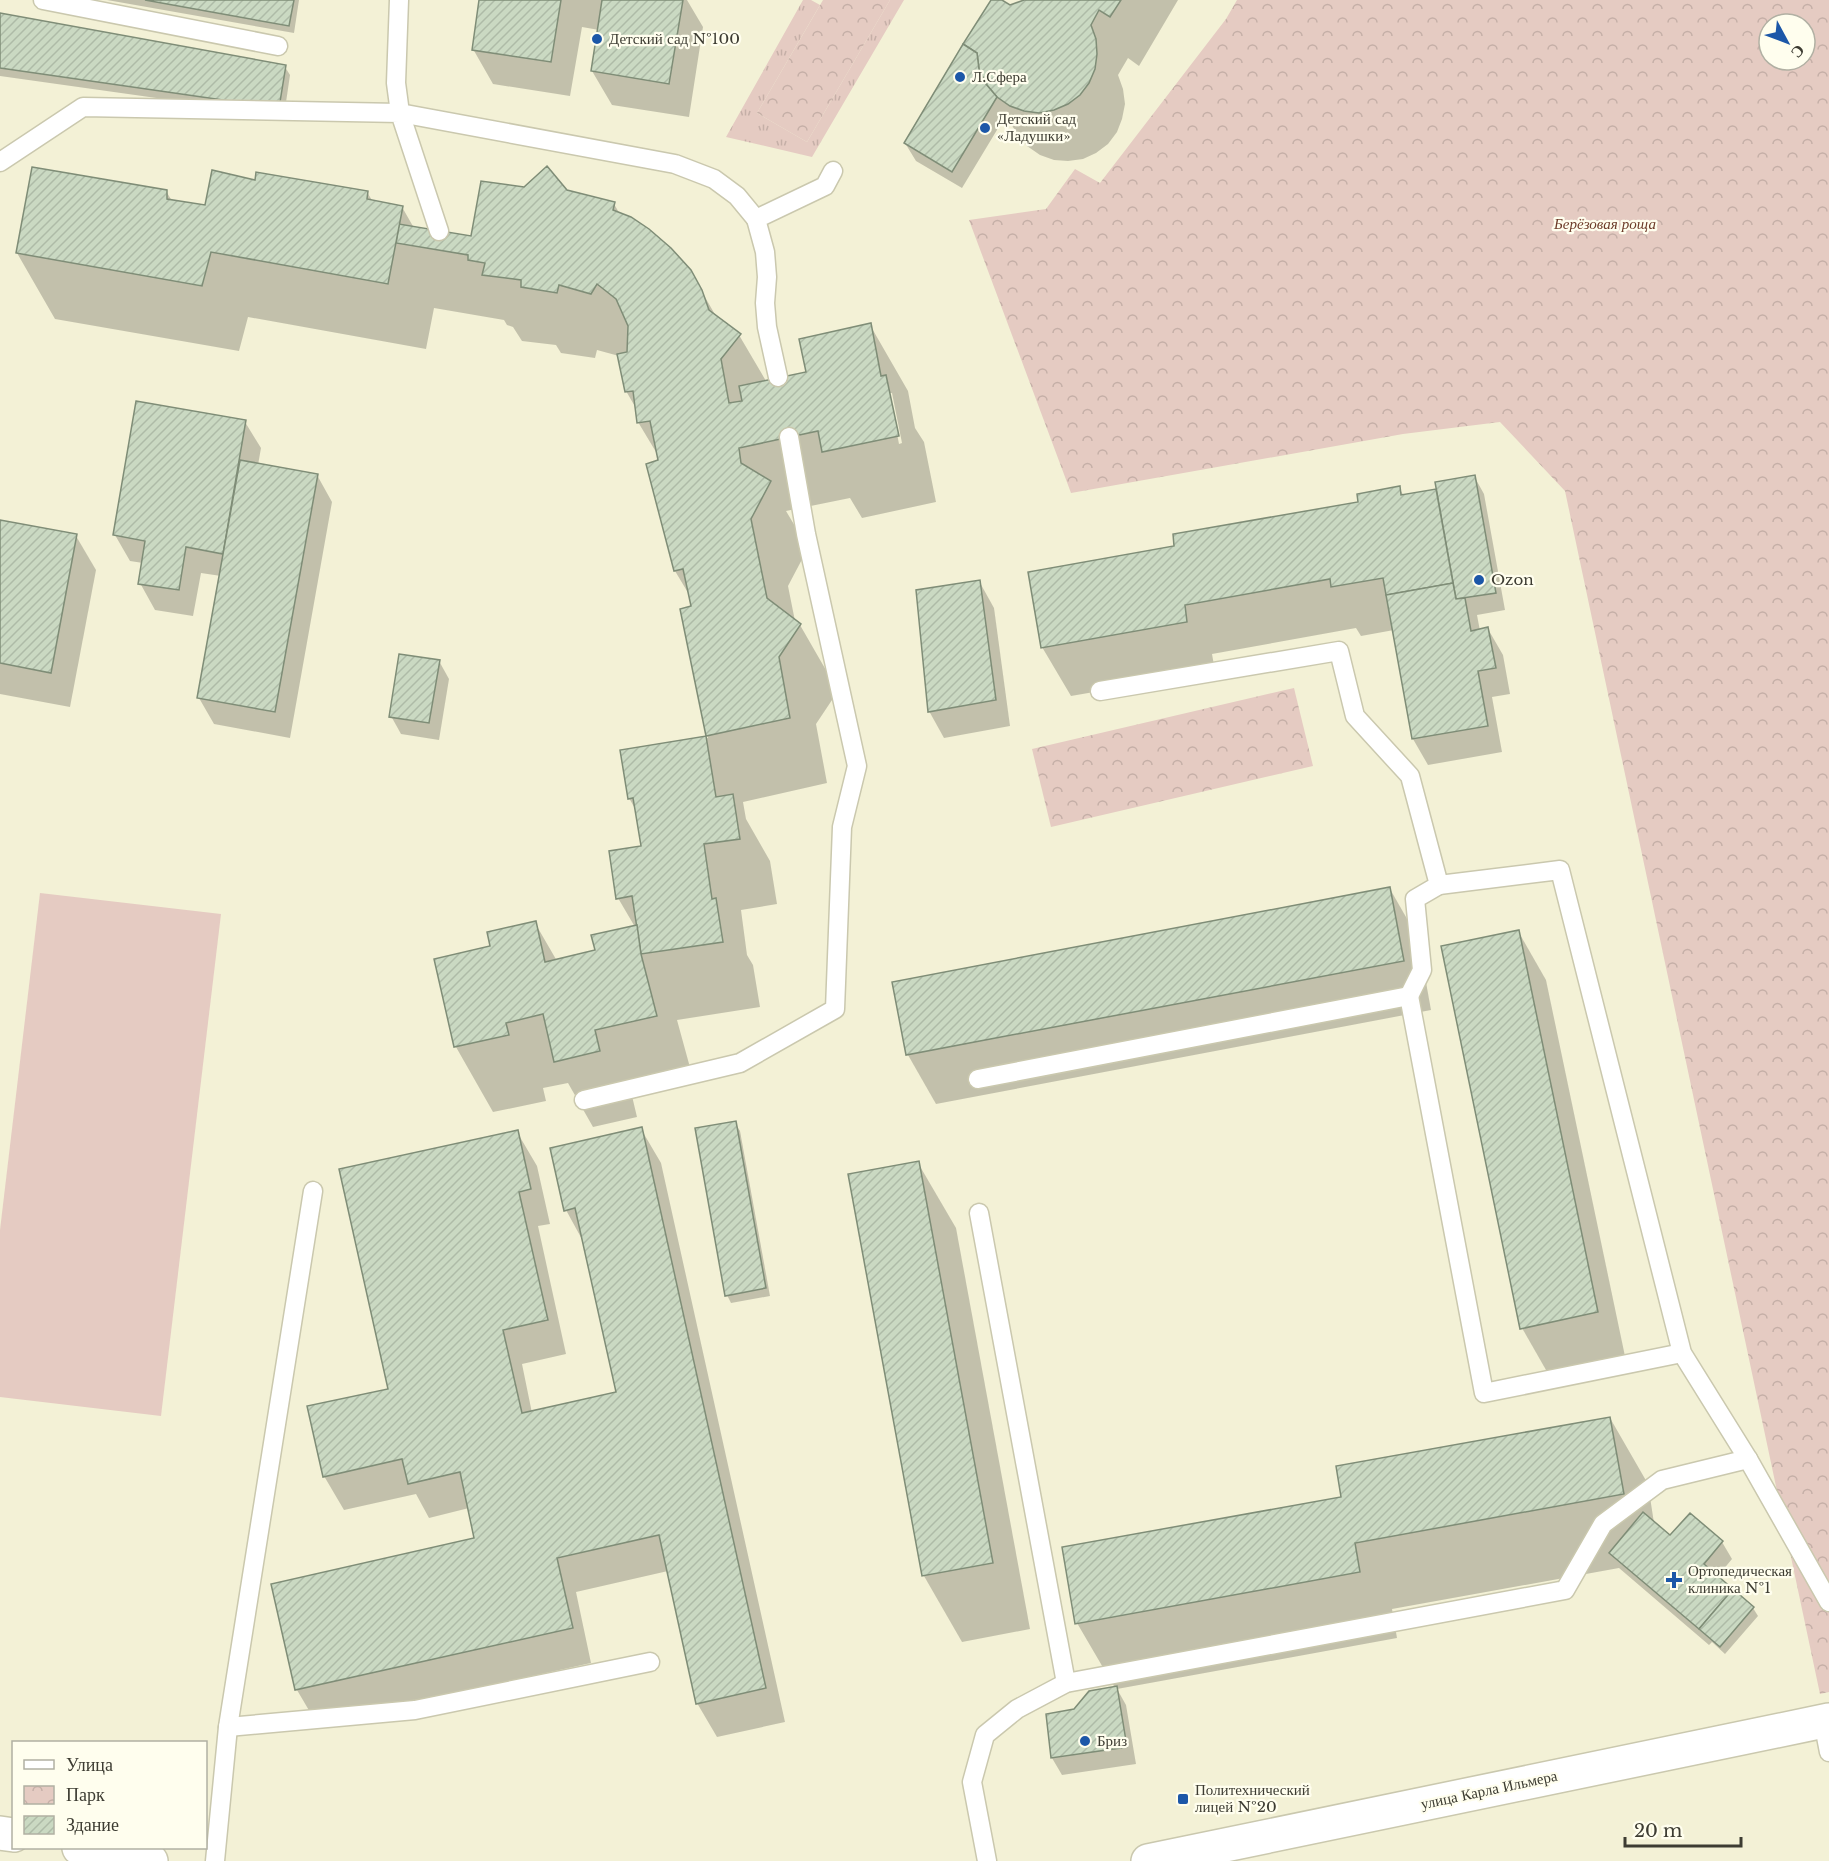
<svg xmlns="http://www.w3.org/2000/svg" width="1829" height="1861" viewBox="0 0 1829 1861" font-family="'Libre Baskerville',serif">
<defs>
<pattern id="grass-tufts" width="24" height="20" patternUnits="userSpaceOnUse" patternTransform="scale(1.5)"><rect width="24" height="20" fill="#e5cbc2"/><path d="M3 7l-1-3M5 7V3M7 7l1-3M15 17l-1-3M17 17v-4M19 17l1-3" fill="none" stroke="#c5afa7"/></pattern>
<pattern id="park-crowns" width="20" height="18" patternUnits="userSpaceOnUse" patternTransform="scale(1.5)"><rect width="20" height="18" fill="#e5cbc2"/><path d="M2 6a3 3 0 1 1 6 0M12 15a3 3 0 1 1 6 0" fill="none" stroke="#c5afa7"/></pattern>
<pattern id="building-hatch" width="6" height="6" patternUnits="userSpaceOnUse" patternTransform="scale(1.5)"><rect width="6" height="6" fill="#cad9c2"/><path d="M-1 1l2-2M0 6l6-6M5 7l2-2" fill="none" stroke="#aebba7"/></pattern>
</defs>
<rect width="100%" height="100%" fill="#f3f1d6"/>
<path fill="url(#grass-tufts)" d="M803 0H811L820 5 757 113 807 142 890 0H904L812 157 726 137Z"/>
<g fill="url(#park-crowns)" fill-rule="evenodd">
<path d="M823 0H890L807 142 757 113Z"/>
<path d="M1237 0H1829V1692L1820 1694 1565 491 1500 422 1403 434 1071 493 969 220 1046 209 1075 169 1100 183 1226 19ZM1769 24H1805V60H1769Z"/>
<path d="M1294 688 1313 766 1051 827 1032 749Z"/>
</g>
<path fill="#e5cbc2" d="M40 893 221 914 161 1416 0 1397V1230Z"/>
<g fill="#0003" fill-rule="evenodd">
<path d="M107 0H299L294 33Z"/>
<path d="M481 0H687L703 27 689 117 612 105 592 71 599 30 582 27 570 96 493 84 473 49Z"/>
<path d="M993 0H999L1010 7 1028 0H1178L1139 66 1128 58 1118 75 1123 89 1125 104 1122 119 1117 132 1108 144 1096 153 1083 159 1068 161 1054 160 1040 155 1027 146 1017 134 1006 115 962 188 916 161 905 143Z"/>
<path d="M0 15 285 67 290 75 284 116 0 76Z"/>
<path d="M256 181 367 192 373 202 402 207 414 228 472 237 566 191 614 204 621 216 690 271 717 318 739 335 766 381 807 373 870 325 908 391 915 428 924 442 936 502 862 518 850 498 786 511 808 548 788 586 795 621 800 625 838 691 816 724 827 783 743 802 746 819 770 861 777 904 741 910 747 955 753 965 760 1007 677 1020 694 1082 632 1096 637 1117 593 1127 568 1083 543 1088 546 1101 493 1112 456 1047 436 960 492 947 535 923 557 961 596 952 635 927 618 898 642 848 637 812 629 798 622 751 708 738 681 610 692 607 690 596 675 571 659 457 638 422 637 410 626 391 619 356 597 350 595 358 561 353 556 345 522 341 513 327 507 325 504 320 434 308 426 349 248 317 239 351 55 319 17 253 166 191 172 201 207 207ZM889 393H892L902 443 899 444Z"/>
<path d="M245 422 261 448 258 465 317 475 332 502 290 738 214 724 199 698 221 576 201 573 193 616 155 610 140 583 143 563 130 561 115 535Z"/>
<path d="M1474 476 1484 494 1505 610 1477 615 1480 631 1488 629 1503 655 1510 694 1492 697 1502 752 1428 765 1413 739 1394 630 1361 636 1356 628 1212 654 1215 671 1071 696 1042 647 1176 547 1360 503 1399 488 1404 496 1435 490 1439 496Z"/>
<path d="M0 522 76 536 96 570 70 707 0 694Z"/>
<path d="M979 581 994 608 1010 726 944 738 929 711Z"/>
<path d="M439 661 449 679 439 740 401 734 391 716Z"/>
<path d="M1390 889 1418 938 1431 1010 936 1104 908 1055 894 983Z"/>
<path d="M1518 931 1546 980 1626 1361 1550 1377 1522 1328Z"/>
<path d="M735 1123 740 1131 770 1296 731 1303 727 1295Z"/>
<path d="M641 1129 661 1163 785 1722 717 1737 697 1703 668 1571 576 1592 591 1663 317 1724 297 1690 273 1585 476 1539 469 1508 429 1518 416 1494 344 1510 324 1476 390 1390 517 1132 537 1166 550 1224 538 1226 566 1354 522 1364 532 1413 618 1393 584 1243 566 1210Z"/>
<path d="M918 1163 956 1228 1030 1629 962 1642 924 1576 850 1176Z"/>
<path d="M1610 1418 1648 1484 1654 1523 1671 1537 1722 1542 1732 1559 1717 1577 1753 1608 1758 1616 1725 1654 1712 1642 1709 1645 1619 1568 1392 1609 1397 1638 1117 1689 1126 1705 1136 1764 1062 1775 1052 1758 1075 1710 1115 1688 1077 1623 1343 1498Z"/>
</g>
<g fill="url(#building-hatch)" stroke="#7f8d77" stroke-width="1.5">
<path d="M145 0H294L289 26Z"/>
<path d="M479 0H561L551 62 472 50Z"/>
<path d="M602 0H683L669 84 591 71Z"/>
<path d="M991 0H1002L1010 5 1024 0H1121L1110 17 1099 10 1091 25 1096 39 1097 54 1095 69 1089 83 1080 95 1068 104 1054 110 1039 113 1024 111 1010 106 997 97 986 84 979 69 977 53 963 44Z"/>
<path d="M0 13 286 65 279 108 0 68Z"/>
<path d="M963 44 977 53 979 69 986 84 997 97 952 172 904 143Z"/>
<path d="M547 166 567 190 615 202 613 210 631 217 649 229 671 248 691 270 702 290 709 310 741 334 721 359 729 403 742 401 739 386 806 372 799 339 871 323 881 376 886 375 899 436 822 452 818 431 739 448 741 463 771 481 751 519 767 598 801 624 779 657 790 718 706 736 680 609 691 606 683 569 674 571 646 464 658 460 650 421 637 423 633 391 625 392 617 354 627 352 628 326 616 299 597 284 591 294 559 285 557 293 521 287V280L482 275 485 263 468 260V255L396 243 399 224 471 236 481 181 524 187Z"/>
<path d="M32 167 167 190V199L205 205 212 170 255 180 256 172 368 191 367 199 403 206 388 284 211 252 202 286 16 253Z"/>
<path d="M136 401 246 420 223 554 186 547 179 590 138 584 145 541 113 535Z"/>
<path d="M240 460 318 474 275 712 197 698Z"/>
<path d="M1475 475 1496 593 1456 599 1435 482Z"/>
<path d="M1400 486 1401 495 1436 489 1453 583 1386 595 1383 578 1331 587 1330 579 1185 605 1187 622 1041 648 1028 572 1174 546 1173 534 1358 502 1357 494Z"/>
<path d="M0 520 77 534 51 673 0 663Z"/>
<path d="M980 580 996 700 928 712 916 590Z"/>
<path d="M1453 583 1456 599 1465 598 1471 631 1488 627 1496 668 1478 671 1488 726 1412 739 1386 595Z"/>
<path d="M399 654 440 660 429 723 389 717Z"/>
<path d="M706 736 716 797 733 794 740 839 704 844 712 899 716 898 723 942 641 954 632 896 616 899 609 851 641 846 633 798 628 799 620 750Z"/>
<path d="M1390 887 1404 961 906 1055 892 982Z"/>
<path d="M536 921 545 962 595 950 591 935 637 925 641 954 657 1016 595 1030 600 1051 554 1062 543 1014 506 1023 509 1035 454 1047 434 959 490 946 487 932Z"/>
<path d="M1519 930 1598 1312 1520 1329 1441 946Z"/>
<path d="M736 1121 766 1288 725 1296 695 1128Z"/>
<path d="M642 1127 766 1688 696 1704 659 1535 557 1558 573 1628 295 1690 271 1584 474 1538 460 1472 408 1484 402 1459 323 1477 307 1406 388 1389 339 1169 518 1130 531 1189 519 1192 548 1320 503 1330 522 1413 616 1392 575 1208 564 1211 550 1148Z"/>
<path d="M919 1161 993 1563 922 1576 848 1174Z"/>
<path d="M1610 1417 1624 1494 1355 1543 1360 1572 1075 1624 1062 1547 1341 1497 1336 1466Z"/>
<path d="M1643 1512 1670 1535 1690 1513 1723 1541 1704 1564 1733 1589 1699 1629 1609 1553Z"/>
<path d="M1733 1589 1754 1607 1720 1647 1699 1629Z"/>
<path d="M1117 1686 1127 1747 1051 1758 1046 1714 1074 1709 1089 1691Z"/>
</g>
<g fill="none" stroke-linecap="round" stroke-linejoin="round">
<g stroke="#cac8ae" stroke-width="21">
<g id="lane">
<path d="M43 0 278 46"/>
<path d="M399 0 396 83 400 113 675 164 714 179 737 196 756 219"/>
<path d="M0 162 83 107 400 113 439 231"/>
<path d="M778 377 767 327 765 303 767 277 765 252 756 219 825 186 833 171"/>
<path d="M1100 691 1339 651 1355 716 1410 776 1439 885 1415 899 1422 970 1409 996"/>
<path d="M1439 885 1560 870 1682 1353 1748 1459 1829 1602"/>
<path d="M978 1079 1409 996 1484 1393 1682 1353"/>
<path d="M584 1100 740 1063 835 1009 842 827 857 766 806 534 789 437"/>
<path d="M979 1213 1066 1683"/>
<path d="M1823 1721 1829 1752"/>
<path d="M228 1727 415 1710 650 1662"/>
<path d="M215 1861 228 1727 313 1191"/>
<path d="M987 1861 972 1782 985 1735 1017 1709 1066 1683 1565 1590 1603 1524 1662 1480 1748 1459"/>
</g>
</g>
<g stroke="#cac8ae" stroke-width="36">
<g id="secondary">
<path d="M0 1833 14 1835"/>
<path d="M79 1848 151 1861"/>
<path d="M1148 1861 1829 1720"/>
</g>
</g>
<use href="#lane" stroke="#fff" stroke-width="18"/>
<use href="#secondary" stroke="#fff" stroke-width="33"/>
</g>
<g fill="#1c57a8" stroke="#fffeee" stroke-width="2">
<circle cx="597" cy="39" r="6"/>
<circle cx="960" cy="77" r="6"/>
<circle cx="985" cy="128" r="6"/>
<circle cx="1479" cy="580" r="6"/>
<path d="M1671 1571h6v6h6v6h-6v6h-6v-6h-6v-6h6z"/>
<circle cx="1085" cy="1741" r="6"/>
<rect x="1177" y="1793" width="12" height="12" rx="3"/>
</g>
<g text-anchor="middle" stroke-width="4.5" stroke-linejoin="round" paint-order="stroke">
<g font-size="15" fill="#3d3c32" stroke="#fffeee" text-anchor="start">
<text x="609" y="44">Детский сад №100</text>
<text x="972" y="82">Л.Сфера</text>
<text x="997" y="124">Детский сад<tspan x="997" dy="17">«Ладушки»</tspan></text>
<text x="1491" y="585">Ozon</text>
<text x="1688" y="1576">Ортопедическая<tspan x="1688" dy="17">клиника №1</tspan></text>
<text x="1097" y="1746">Бриз</text>
<text x="1195" y="1795">Политехнический<tspan x="1195" dy="17">лицей №20</tspan></text>
</g>
<g font-size="15" font-style="italic" fill="#6d3b29" stroke="#fffeee">
<text x="1605" y="229">Берёзовая роща</text>
</g>
<g font-size="15" fill="#3d3c32" stroke="#fffeee">
<text transform="translate(1489 1790) rotate(-12)" y="5">улица Карла Ильмера</text>
</g>
</g>
<rect x="12" y="1741" width="195" height="108" fill="#fffeee" stroke="#b1b0a3" stroke-width="1.5"/>
<rect x="24" y="1760" width="30" height="9" fill="#ffffff" stroke="#b1b0a3" stroke-width="1.5"/>
<text x="66" y="1771" font-size="18" fill="#3d3c32">Улица</text>
<rect x="24" y="1786" width="30" height="18" fill="url(#park-crowns)" stroke="#b1b0a3" stroke-width="1.5"/>
<text x="66" y="1801" font-size="18" fill="#3d3c32">Парк</text>
<rect x="24" y="1816" width="30" height="18" fill="url(#building-hatch)" stroke="#b1b0a3" stroke-width="1.5"/>
<text x="66" y="1831" font-size="18" fill="#3d3c32">Здание</text>
<g transform="translate(1787 42) rotate(131)"><circle r="28" fill="#fffeee" stroke="#b1b0a3" stroke-width="1.5"/>
<path d="M0-4.5L10 22L0 15L-10 22Z" fill="#1c57a8"/>
<text y="-9" font-size="16" font-weight="bold" text-anchor="middle" fill="#3d3c32">С</text>
</g>
<path d="M1625 1837v9h116v-9" fill="none" stroke="#3d3c32" stroke-width="3"/>
<text x="1634" y="1837" font-size="18" fill="#3d3c32" stroke="#fffeee" stroke-width="4.5" paint-order="stroke">20 m</text>
</svg>
